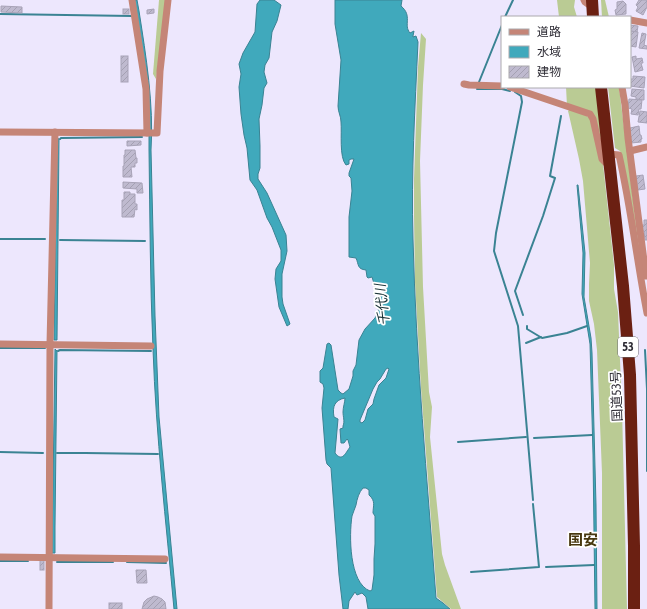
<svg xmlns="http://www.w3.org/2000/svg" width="647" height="609" viewBox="0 0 647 609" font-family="'Asap Condensed','Noto Sans JP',sans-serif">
<defs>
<pattern id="building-hatch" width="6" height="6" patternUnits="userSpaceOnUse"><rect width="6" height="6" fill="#bfbacf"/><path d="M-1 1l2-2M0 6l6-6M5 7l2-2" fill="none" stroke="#a4a0b2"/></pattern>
</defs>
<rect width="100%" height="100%" fill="#ede7fd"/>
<g fill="#bacb94">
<path d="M159 0H166L156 79 153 74Z"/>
<path d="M557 0H575L574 7 577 17H559Z"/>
<path d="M601 0H605L609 17H602Z"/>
<path d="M421 33 426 39 423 85 420 161 423 287 429 392 432 407 430 437 442 554 445 565 461 609H451L437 597 421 388 415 282 414 216V179L418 67Z"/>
<path d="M566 87H596L602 143 594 117 567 106Z"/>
<path d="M608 87H619L642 272 622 156 620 151 615 148Z"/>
<path d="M570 109 578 111 590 118 603 164 614 265V289L618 312 622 408 627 609H602V473L597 350 594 324 589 301V284L590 263 583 181 579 159 569 115 568 111Z"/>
</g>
<g fill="#40a9bc" stroke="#3a8393" fill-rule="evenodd">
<path d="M134 0H137L139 11C146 56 154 105 151 150L155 316 159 417 177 609H174C166 522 156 436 153 349 150 282 150 216 149 149V127Z"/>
<path d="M260 0H274L281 5 277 21 272 32 269 58 265 65 264 72 267 83 264 88 262 105 259 119 260 146V168L258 174V179L267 193 286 235 287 251 282 274V297L283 304 290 324 287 326 279 307 275 279 276 269 281 261V250L272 227 267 218 257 190 250 180 247 148 244 135 241 114 239 87 241 74 239 64 243 53 255 32 257 4Z"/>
<path d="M335 0H402L401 6C413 16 403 25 410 33L414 31 413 36V37L416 36 418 42C415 108 411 173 413 239 416 359 427 478 436 598L443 603 450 609H368L366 597 362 593 357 595 355 592 349 601 348 609H343L339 575 331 468 327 464 326 460 322 408 324 388 323 384 320 382V371L323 368 327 344 329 343 331 345 338 390 341 393 343 394 349 389 353 376V371L356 365 359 340 365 329 375 318 378 312 380 298 376 290 372 277 368 278 367 277 366 270C357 269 359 265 356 258L349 257V217L352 191 351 178 349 176V173L354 159H351L349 160V164L346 165C339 157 342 133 341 122 341 116 338 112 338 106L341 60 335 24ZM388 368 389 369 386 378 379 385 374 399 373 404 368 409 365 420 362 423 360 422V420L373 389 377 382 380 379 386 369ZM345 398C345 402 343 407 343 412 343 417 345 421 343 426V428L340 429 341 443H344L347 439 348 440 350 447C345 454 342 462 335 453L338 419 334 417C332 406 335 400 345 398ZM363 488H366L369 490V495C376 501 373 506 373 513L375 516V544L374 559V575L372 590 370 591C349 583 349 535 352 516 353 512 355 509 356 505 357 499 359 492 363 488Z"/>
<path d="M57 138 59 139 57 340H54Z"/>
<path d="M577 185H578L585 253 584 297 591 338 592 353 596 505 597 609H595L593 454 590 344 582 294 583 253Z"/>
<path d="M55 349 57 351 55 527V553H52Z"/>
</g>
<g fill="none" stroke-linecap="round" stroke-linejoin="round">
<g stroke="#3a8393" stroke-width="2">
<path d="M0 14 132 16"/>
<path d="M505 17 513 0"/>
<path d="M479 82 502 25"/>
<path d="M477 89H502L510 91"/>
<path d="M515 92 521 96 522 102 496 233 494 251 518 326 533 500"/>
<path d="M60 139 61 138 142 137"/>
<path d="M0 239H45"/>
<path d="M60 240 145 241"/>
<path d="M523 315 515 291 543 216 555 178 550 176 561 116"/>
<path d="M527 326V329L542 338 567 333 587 326"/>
<path d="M526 343 541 337"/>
<path d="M0 348H45"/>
<path d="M645 350 647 389V471"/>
<path d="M58 351 60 350 151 351"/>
<path d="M534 438 592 435"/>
<path d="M458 442 526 437"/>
<path d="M0 452 43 453"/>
<path d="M57 453H85L158 454"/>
<path d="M0 561H28"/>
<path d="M57 562H113"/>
<path d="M127 562 166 563"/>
<path d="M546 567 594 565"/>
<path d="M471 572 539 567 533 504"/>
</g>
</g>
<g fill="url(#building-hatch)" stroke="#a8a3b7">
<path d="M639 0H647V7L643 15 636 11 638 7 636 5Z"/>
<path d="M623 1 626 4V14L616 15 615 10 617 9V2Z"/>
<path d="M1 6 22 7V13L1 12Z"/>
<rect x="123" y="9" width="6" height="5"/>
<path d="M154 9V13L147 14V10Z"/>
<path d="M630 25 638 26 637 32 630 31Z"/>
<path d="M630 31 638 32 636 47 630 46Z"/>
<path d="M642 33 646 34 644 45 647 46V49L639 48Z"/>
<rect x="121" y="56" width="7" height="26"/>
<path d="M636 56V59L642 58 643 63H641L643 70 635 72 632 57Z"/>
<path d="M633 76 645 77 644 88 630 86V79H633Z"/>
<path d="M632 89 644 90V100L636 99V97L631 96Z"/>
<path d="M629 99 642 100 641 109H639L638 115 631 114 632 109 628 108Z"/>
<path d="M640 111 647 112V123L638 122Z"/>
<path d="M639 126 640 135H641L642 139H641V142L631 143 630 128Z"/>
<path d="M127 141H141V145L127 146Z"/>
<path d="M125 150H135L136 158H137V163H135V167H131L132 177H123V166H124V155H125Z"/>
<path d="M643 175 645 189 638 190 636 176Z"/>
<path d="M123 182 142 183 143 193H137V189L123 188Z"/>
<path d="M124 192H130V194H135V204H137V210L135 209 134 217H122V200H124Z"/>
<path d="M644 220H647V240H645L644 231H642V225H644Z"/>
<rect x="40" y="560" width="4" height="10"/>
<path d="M136 570H146L147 583H137Z"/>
<path d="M154 596 158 597 162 599 165 602 166 609H142L144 602 147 599Z"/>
<rect x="109" y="603" width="13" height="6"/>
</g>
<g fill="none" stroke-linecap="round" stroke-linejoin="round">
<g stroke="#c58577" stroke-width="7">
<path d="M132 0 146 89 147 133"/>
<path d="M584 0 585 2 592 7"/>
<path d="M630 20 647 23"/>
<path d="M464 84 469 85 502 86"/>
<path d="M510 87 590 114 593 119 602 159 609 166"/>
<path d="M622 87 625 105 628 138 646 276"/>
<path d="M0 132 157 133 160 71 168 0"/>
<path d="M630 151 647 147"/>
<path d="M609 154 619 155C631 208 637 261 647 313"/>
<path d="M0 344 151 346"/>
<path d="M0 557 165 559"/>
<path d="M49 609 50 344 55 132"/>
</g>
<g stroke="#6b2012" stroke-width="12">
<path d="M592 0 593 17"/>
<path d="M601 87 623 286 630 375 634 546V609"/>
</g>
</g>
<g text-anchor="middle" stroke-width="3.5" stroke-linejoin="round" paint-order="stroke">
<rect fill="#fff" stroke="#6c6b71" stroke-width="1" x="618" y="337" width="20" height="20" rx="3"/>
<g font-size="12" font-weight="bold" fill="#2d2b34">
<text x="628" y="351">53</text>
</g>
<g font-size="13" fill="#2d2b34" stroke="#fff">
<text transform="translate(616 396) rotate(-92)" y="5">国道53号</text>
</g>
<g font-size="14" font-style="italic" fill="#183035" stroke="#fff">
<text transform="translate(382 305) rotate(-96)" y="5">千代川</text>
</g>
<g font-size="15" font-weight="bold" fill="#47370f" stroke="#fff">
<text x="583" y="545">国安</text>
</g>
</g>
<rect x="501" y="16" width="130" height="72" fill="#ffffff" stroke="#abaaae"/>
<rect x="509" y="29" width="20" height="6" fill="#c58577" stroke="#abaaae"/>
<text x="537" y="36" font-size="12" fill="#2d2b34">道路</text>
<rect x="509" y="46" width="20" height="12" fill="#40a9bc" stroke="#abaaae"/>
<text x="537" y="56" font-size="12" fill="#2d2b34">水域</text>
<rect x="509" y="66" width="20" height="12" fill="url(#building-hatch)" stroke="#abaaae"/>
<text x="537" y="76" font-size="12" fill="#2d2b34">建物</text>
</svg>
